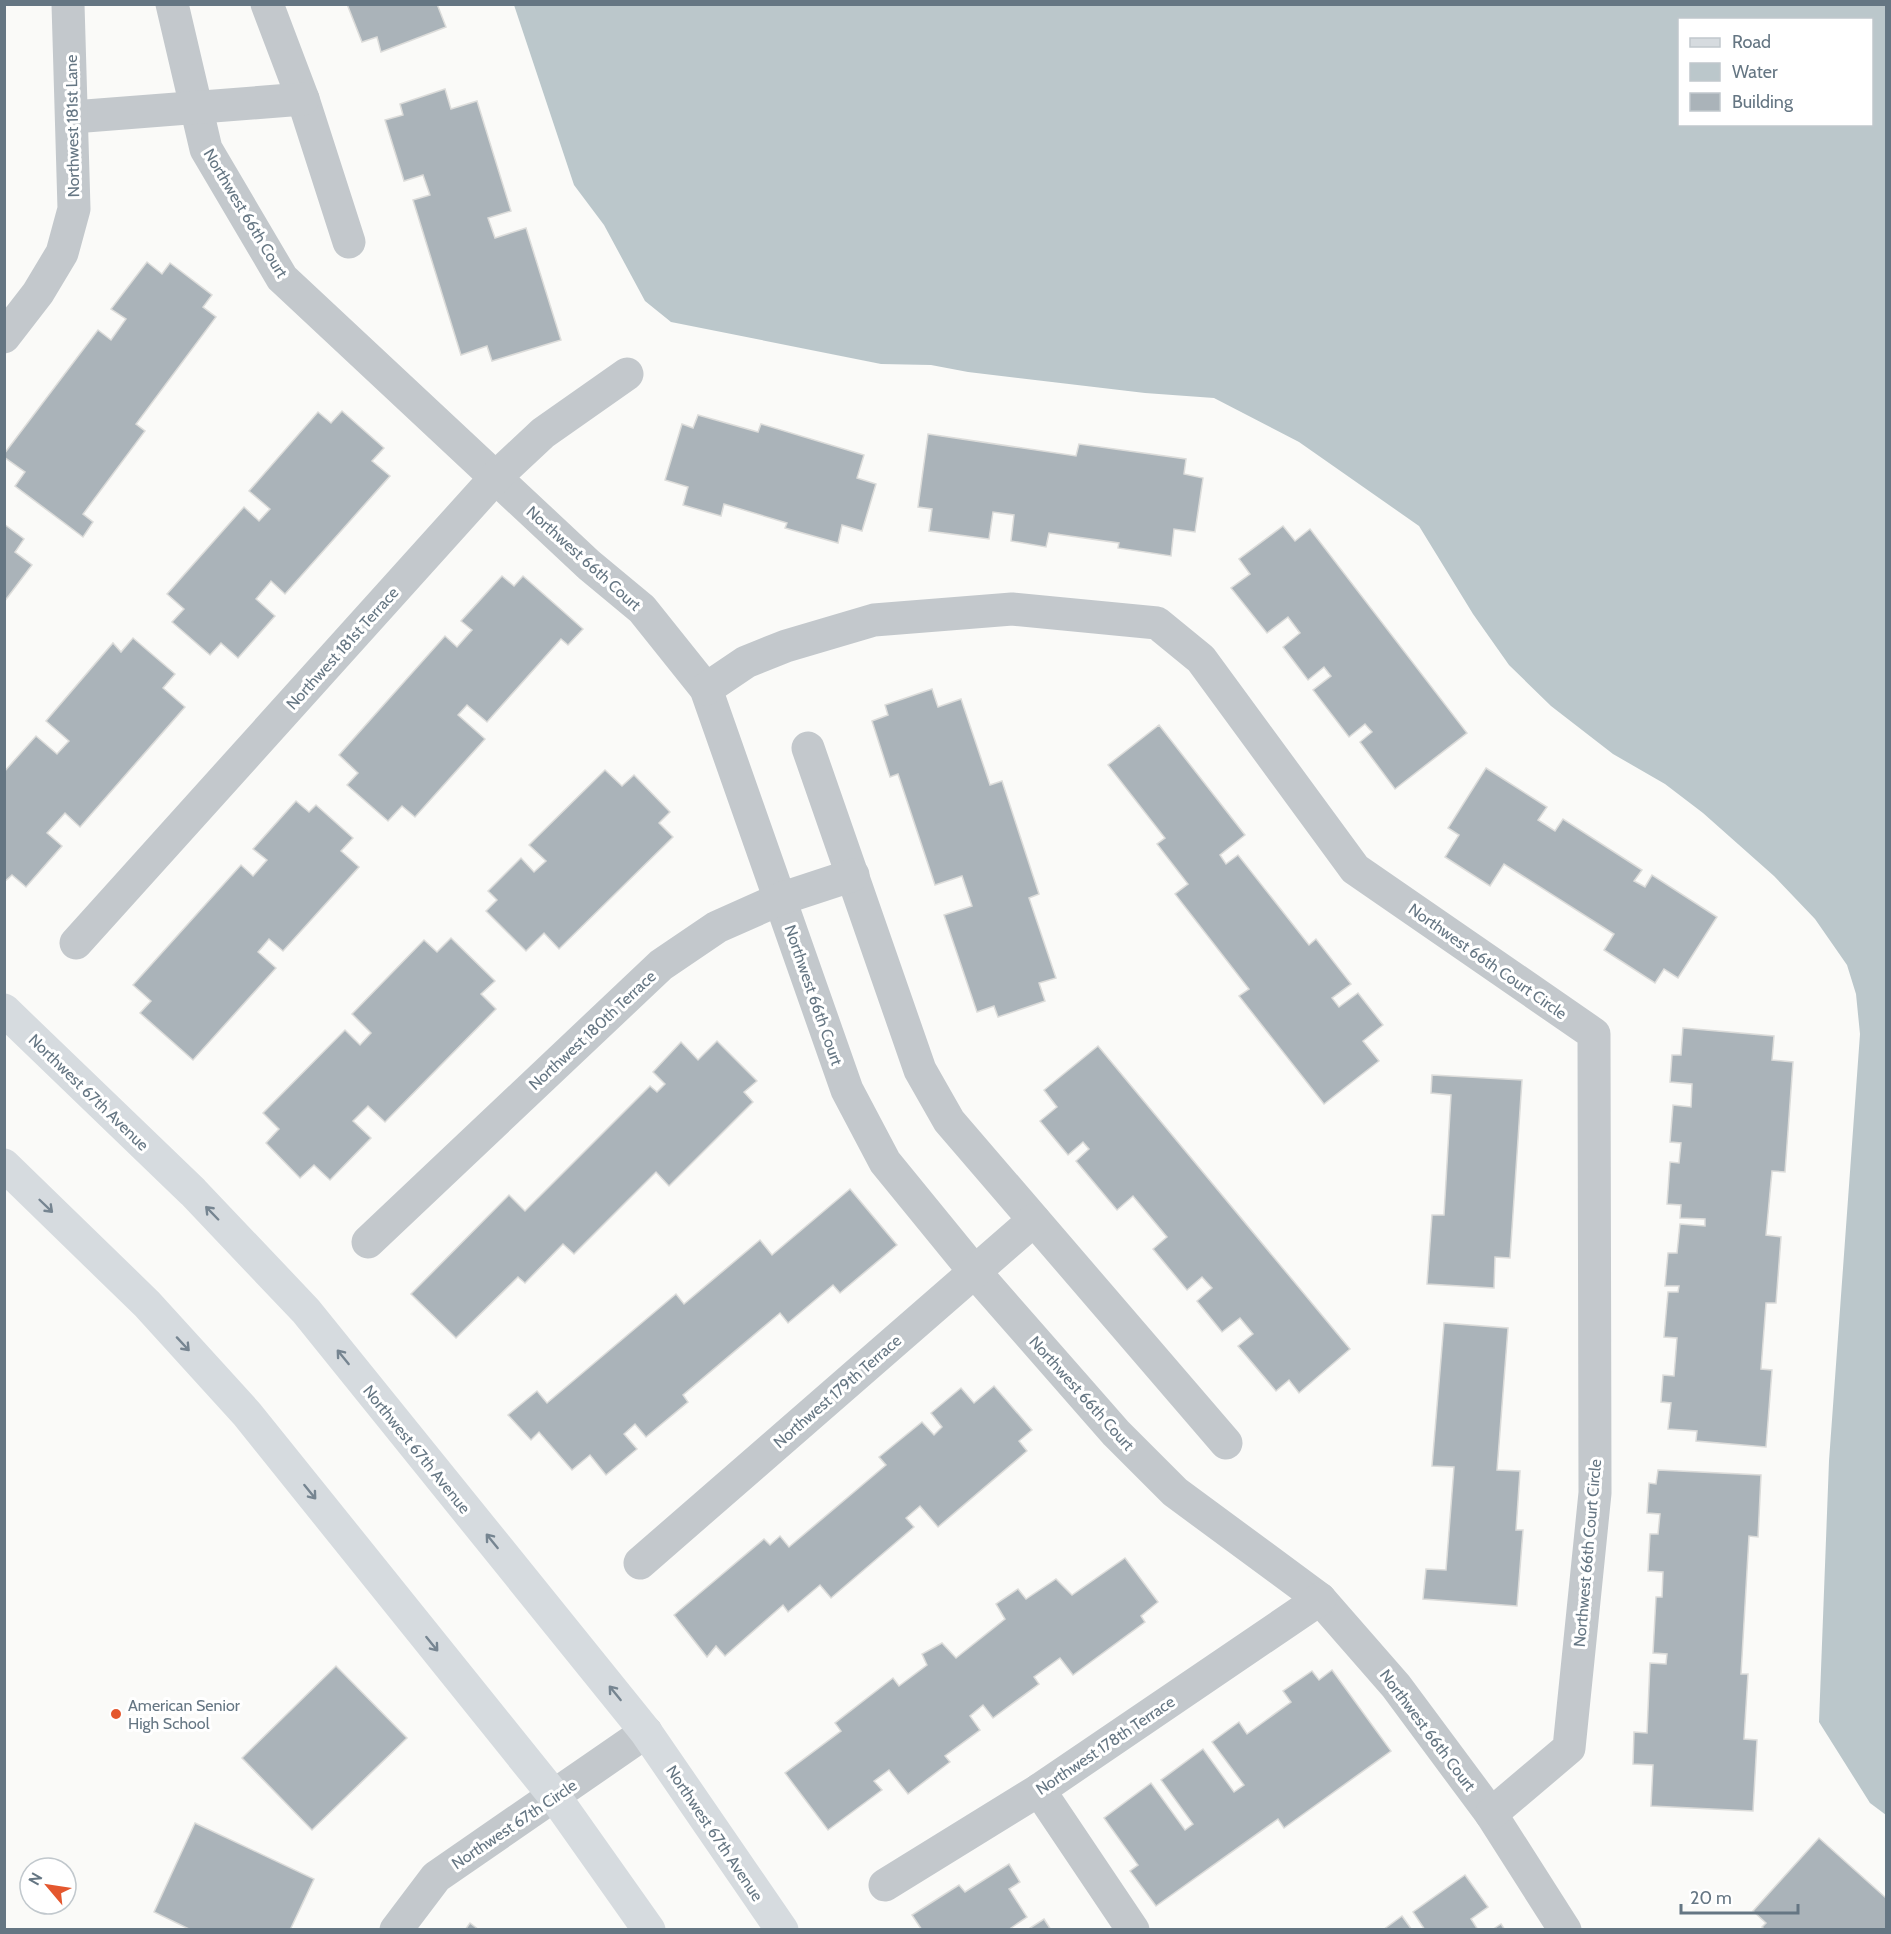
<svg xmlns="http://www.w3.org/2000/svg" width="1891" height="1934" viewBox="0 0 1891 1934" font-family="Cabin,sans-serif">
<rect width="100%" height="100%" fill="#fafaf8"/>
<path fill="#bbc7cb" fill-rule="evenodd" d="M514 5H1886V1815L1870 1803 1819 1722 1829 1461 1860 1034 1856 994 1847 965 1815 919 1774 876 1703 813 1665 784 1613 754 1551 706 1509 665 1473 614 1419 526 1299 442 1214 398 1145 393 968 372 931 365 881 364 671 322 645 301 604 225 574 185ZM1680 20H1872V124H1680Z"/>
<g fill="#aab3b9" stroke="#dcdcda" stroke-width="1.5">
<path d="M347 4H437L446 27 381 52 377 37 362 42Z"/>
<path d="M445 89 451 109 477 101 511 211 488 218 495 238 526 228 561 340 492 361 487 346 461 355 413 200 430 195 423 175 404 181 385 120 403 115 400 104Z"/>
<path d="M147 262 162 274 170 263 212 295 203 307 216 317 136 424 145 431 83 514 93 522 83 537 15 486 25 472 4 457V454L98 330 111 340 126 319 111 309Z"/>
<path d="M342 411 384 448 372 461 390 476 285 594 271 581 256 599 275 616 238 658 221 643 210 655 172 622 184 609 167 594 244 507 259 521 270 509 249 491 318 412 331 423Z"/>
<path d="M698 415 758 432 761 424 864 455 857 478 876 484 862 531 842 525 838 543 785 528 787 523 724 504 721 516 683 505 688 487 665 480 682 424 693 428Z"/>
<path d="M928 434 1076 456 1079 444 1186 459 1184 474 1203 478 1195 532 1174 529 1171 556 1118 548 1119 543 1049 533 1046 547 1011 541 1014 515 993 512 989 539 929 531 932 509 918 507Z"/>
<path d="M4 524 24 539 15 552 32 565 4 602Z"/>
<path d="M1283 526 1295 541 1310 529 1467 733 1395 789 1360 742 1372 732 1365 724 1349 737 1313 690 1331 676 1324 667 1308 680 1283 647 1300 633 1288 617 1267 633 1231 588 1250 574 1239 559Z"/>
<path d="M502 576 514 586 523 576 583 629 568 645 561 639 487 722 467 705 458 715 485 739 415 817 402 806 388 821 347 785 358 773 339 755 445 636 457 647 472 630 461 621Z"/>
<path d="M133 638 175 674 163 688 185 707 80 827 65 813 47 833 62 846 26 887 12 875 4 882V772L36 736 57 754 69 741 46 721 113 643 121 652Z"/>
<path d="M932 689 938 707 961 699 990 785 1002 781 1039 894 1029 898 1056 978 1039 983 1045 1001 998 1017 994 1006 977 1012 944 915 972 906 962 876 935 885 898 774 890 777 872 721 888 715 885 705Z"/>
<path d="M1159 725 1245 835 1220 855 1226 864 1238 855 1309 945 1316 939 1351 984 1332 998 1339 1007 1358 993 1383 1025 1363 1041 1379 1061 1324 1104 1239 996 1249 989 1175 894 1188 884 1157 844 1165 838 1108 765Z"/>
<path d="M1486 768 1547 807 1538 820 1555 831 1563 819 1642 870 1634 881 1645 887 1652 875 1717 917 1678 978 1664 969 1655 983 1604 950 1614 934 1504 864 1490 886 1445 857 1459 835 1448 828Z"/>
<path d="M605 770 622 786 634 775 670 812 659 823 673 837 559 949 544 933 526 951 486 911 497 900 488 891 521 858 534 872 546 861 529 845Z"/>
<path d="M296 801 309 812 316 805 353 838 341 851 359 867 283 951 269 939 258 952 276 968 193 1060 140 1013 151 1001 133 985 241 865 253 876 267 860 253 849Z"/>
<path d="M451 938 495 981 481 994 496 1009 385 1122 368 1106 353 1121 371 1138 330 1180 314 1165 300 1178 266 1143 279 1129 263 1113 345 1030 360 1045 371 1033 352 1014 424 940 437 952Z"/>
<path d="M1683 1028 1774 1036 1772 1060 1793 1062 1785 1172 1772 1171 1766 1235 1781 1237 1776 1303H1766L1761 1369 1772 1370 1766 1447 1696 1441 1697 1431 1668 1429 1671 1403 1661 1402 1663 1375 1674 1376 1677 1338 1664 1337 1668 1292H1678L1679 1286H1665L1668 1253H1677L1680 1224 1705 1226V1219L1680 1218 1681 1205 1667 1204 1670 1162 1679 1163 1681 1143 1670 1142 1673 1105 1691 1107 1692 1084 1670 1082 1672 1055H1681Z"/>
<path d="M717 1041 757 1081 744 1092 753 1102 669 1186 656 1172 574 1254 563 1244 525 1283 518 1277 456 1338 411 1294 509 1195 525 1211 650 1086 657 1092 665 1084 653 1072 681 1042 698 1060Z"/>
<path d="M1098 1046 1350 1349 1299 1393 1289 1380 1276 1391 1238 1346 1253 1334 1240 1318 1222 1332 1197 1301 1212 1288 1202 1277 1187 1290 1153 1249 1167 1237 1133 1196 1117 1210 1076 1161 1089 1149 1083 1142 1068 1155 1040 1121 1057 1107 1044 1090Z"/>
<path d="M1432 1075 1522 1080 1510 1258 1495 1257 1494 1288 1427 1284 1432 1215H1444L1451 1095 1431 1093Z"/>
<path d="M850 1189 897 1245 840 1293 833 1285 788 1323 780 1313 683 1395 688 1402 646 1437 635 1424 624 1434 637 1449 606 1475 590 1455 572 1470 539 1432 531 1440 508 1415 537 1391 547 1403 676 1294 684 1304 760 1240 772 1255Z"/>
<path d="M1444 1323 1508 1328 1497 1470 1520 1471 1516 1530H1523L1517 1606 1423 1599 1426 1569 1446 1570 1454 1467 1432 1466Z"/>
<path d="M994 1386 1032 1430 1019 1441 1027 1451 938 1527 920 1506 906 1518 914 1527 831 1598 820 1585 788 1612 783 1605 725 1656 716 1646 707 1657 674 1615 764 1539 770 1545 780 1536 789 1547 886 1465 879 1457 922 1422 934 1435 942 1427 931 1413 961 1388 974 1403Z"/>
<path d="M1658 1470 1761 1475 1758 1537 1749 1536 1741 1674H1748L1744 1739 1757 1740 1753 1811 1651 1806 1653 1765 1633 1764 1634 1732 1647 1733 1650 1663 1666 1664 1667 1654 1653 1653 1656 1597H1662L1663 1572 1648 1571 1650 1534H1658L1660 1514 1647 1513 1649 1483 1656 1484Z"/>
<path d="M1125 1558 1158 1602 1141 1616 1145 1622 1073 1675 1060 1658 1034 1677 1039 1684 993 1718 983 1705 970 1716 980 1730 945 1756 950 1762 908 1794 889 1770 874 1781 882 1790 828 1830 785 1773 841 1731 835 1723 893 1678 899 1686 927 1665 922 1654 942 1643 956 1658 1005 1619 996 1604 1018 1589 1026 1599 1056 1579 1072 1595Z"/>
<path d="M336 1666 407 1738 312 1830 242 1758Z"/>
<path d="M1332 1670 1391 1751 1284 1828 1278 1819 1156 1906 1130 1871 1138 1865 1104 1818 1151 1783 1185 1830 1193 1824 1161 1780 1203 1749 1234 1792 1244 1785 1212 1742 1239 1722 1247 1734 1291 1702 1283 1691 1312 1671 1319 1680Z"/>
<path d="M195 1823 314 1879 290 1930H191L154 1912Z"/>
<path d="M1819 1838 1886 1898V1930H1765L1762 1927 1766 1923 1753 1911Z"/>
<path d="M1009 1864 1020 1882 1009 1889 1027 1917 1008 1930H922L912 1915 959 1885 965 1892Z"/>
<path d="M1465 1875 1488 1907 1471 1919 1478 1930H1425L1413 1912Z"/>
<path d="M1402 1916 1412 1930H1383Z"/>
<path d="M1044 1919 1051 1930H1027Z"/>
<path d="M470 1923 479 1930H465Z"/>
<path d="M1501 1924 1505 1930H1492Z"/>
</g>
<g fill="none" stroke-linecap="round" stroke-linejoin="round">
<g stroke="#c3c8cc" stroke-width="33">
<path d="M172 4 206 149 282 278 589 565 642 609 706 689 847 1090 885 1162 974 1271 1116 1433 1175 1492 1320 1599 1396 1686 1491 1814 1565 1930"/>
<path d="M267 4 303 99 349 242"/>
<path d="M73 117 303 99"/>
<path d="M4 337 38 293 62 253 74 209 68 4"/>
<path d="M706 689 746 662 786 646 874 620 1012 609 1157 623 1201 659 1355 869 1594 1034 1595 1493 1569 1748 1491 1814"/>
<path d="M808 748 920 1070 949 1121 1226 1443"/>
<path d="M76 943 496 477 543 433 627 374"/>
<path d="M368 1242 661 965 717 927 780 899 853 875"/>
<path d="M640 1563 1034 1220"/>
<path d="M1039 1790 1133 1930"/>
<path d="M885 1885 1039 1790 1320 1599"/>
<path d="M396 1930 436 1877 646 1732"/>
</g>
<g stroke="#d6dbdf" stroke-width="33">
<path d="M4 1010 193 1192 306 1311 646 1732 782 1930"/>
<path d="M4 1165 147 1304 247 1414 555 1797 649 1930"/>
</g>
</g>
<defs><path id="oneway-shaft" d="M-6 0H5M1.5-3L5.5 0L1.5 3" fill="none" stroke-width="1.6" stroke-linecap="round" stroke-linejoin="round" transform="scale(1.5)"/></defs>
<g stroke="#768591">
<use href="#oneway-shaft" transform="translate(46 1206) rotate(44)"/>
<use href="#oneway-shaft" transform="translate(212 1213) rotate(-134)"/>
<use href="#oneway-shaft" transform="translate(183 1344) rotate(47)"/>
<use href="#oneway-shaft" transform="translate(343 1357) rotate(-129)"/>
<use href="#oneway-shaft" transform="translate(310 1492) rotate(51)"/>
<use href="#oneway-shaft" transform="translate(492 1541) rotate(-129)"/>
<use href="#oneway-shaft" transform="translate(432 1644) rotate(51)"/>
<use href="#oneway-shaft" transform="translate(615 1693) rotate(-129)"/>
</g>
<circle fill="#e4572e" stroke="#fff" stroke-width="2" cx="116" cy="1714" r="6"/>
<g text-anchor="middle" stroke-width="6" stroke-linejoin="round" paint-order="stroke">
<g font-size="16" fill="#657683" stroke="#fff">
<text transform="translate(72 126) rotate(-91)" y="6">Northwest 181st Lane</text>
<text transform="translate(246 213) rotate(59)" y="6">Northwest 66th Court</text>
<text transform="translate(584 558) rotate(42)" y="6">Northwest 66th Court</text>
<text transform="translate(342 648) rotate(-48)" y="6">Northwest 181st Terrace</text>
<text transform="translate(1488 961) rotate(35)" y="6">Northwest 66th Court Circle</text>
<text transform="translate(814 995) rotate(71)" y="6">Northwest 66th Court</text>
<text transform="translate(592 1030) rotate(-43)" y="6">Northwest 180th Terrace</text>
<text transform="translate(89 1092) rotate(44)" y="6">Northwest 67th Avenue</text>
<text transform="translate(837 1391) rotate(-41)" y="6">Northwest 179th Terrace</text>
<text transform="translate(1082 1393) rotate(48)" y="6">Northwest 66th Court</text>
<text transform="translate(417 1449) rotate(51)" y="6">Northwest 67th Avenue</text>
<text transform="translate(1587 1553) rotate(-85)" y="6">Northwest 66th Court Circle</text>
<text transform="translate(1428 1730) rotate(53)" y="6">Northwest 66th Court</text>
<text transform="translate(1105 1745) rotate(-34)" y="6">Northwest 178th Terrace</text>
<text transform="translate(514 1824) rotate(-34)" y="6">Northwest 67th Circle</text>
<text transform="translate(715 1833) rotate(56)" y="6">Northwest 67th Avenue</text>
</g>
<g font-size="16" fill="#657683" stroke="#fff" text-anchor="start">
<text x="128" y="1711">American Senior<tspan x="128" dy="18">High School</tspan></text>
</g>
</g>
<rect width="1891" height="1934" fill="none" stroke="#657683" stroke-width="12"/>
<rect x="1678" y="18" width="195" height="108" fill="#ffffff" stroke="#c1c8cd" stroke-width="1.5"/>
<rect x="1690" y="38" width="30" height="9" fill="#d6dbdf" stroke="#c1c8cd" stroke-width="1.5"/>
<text x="1732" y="48" font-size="18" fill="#657683">Road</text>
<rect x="1690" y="63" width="30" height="18" fill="#bbc7cb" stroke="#c1c8cd" stroke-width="1.5"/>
<text x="1732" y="78" font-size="18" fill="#657683">Water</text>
<rect x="1690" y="93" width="30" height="18" fill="#aab3b9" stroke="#c1c8cd" stroke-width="1.5"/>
<text x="1732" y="108" font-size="18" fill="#657683">Building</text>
<g transform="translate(48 1886) rotate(299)"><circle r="28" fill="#ffffff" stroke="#c1c8cd" stroke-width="1.5"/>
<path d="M0-4.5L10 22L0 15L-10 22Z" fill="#e4572e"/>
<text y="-9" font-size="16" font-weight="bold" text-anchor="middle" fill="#657683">N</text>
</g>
<path d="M1681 1904v9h117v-9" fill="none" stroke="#657683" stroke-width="3"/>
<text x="1690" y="1904" font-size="18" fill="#657683" stroke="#ffffff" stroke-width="4.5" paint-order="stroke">20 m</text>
</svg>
